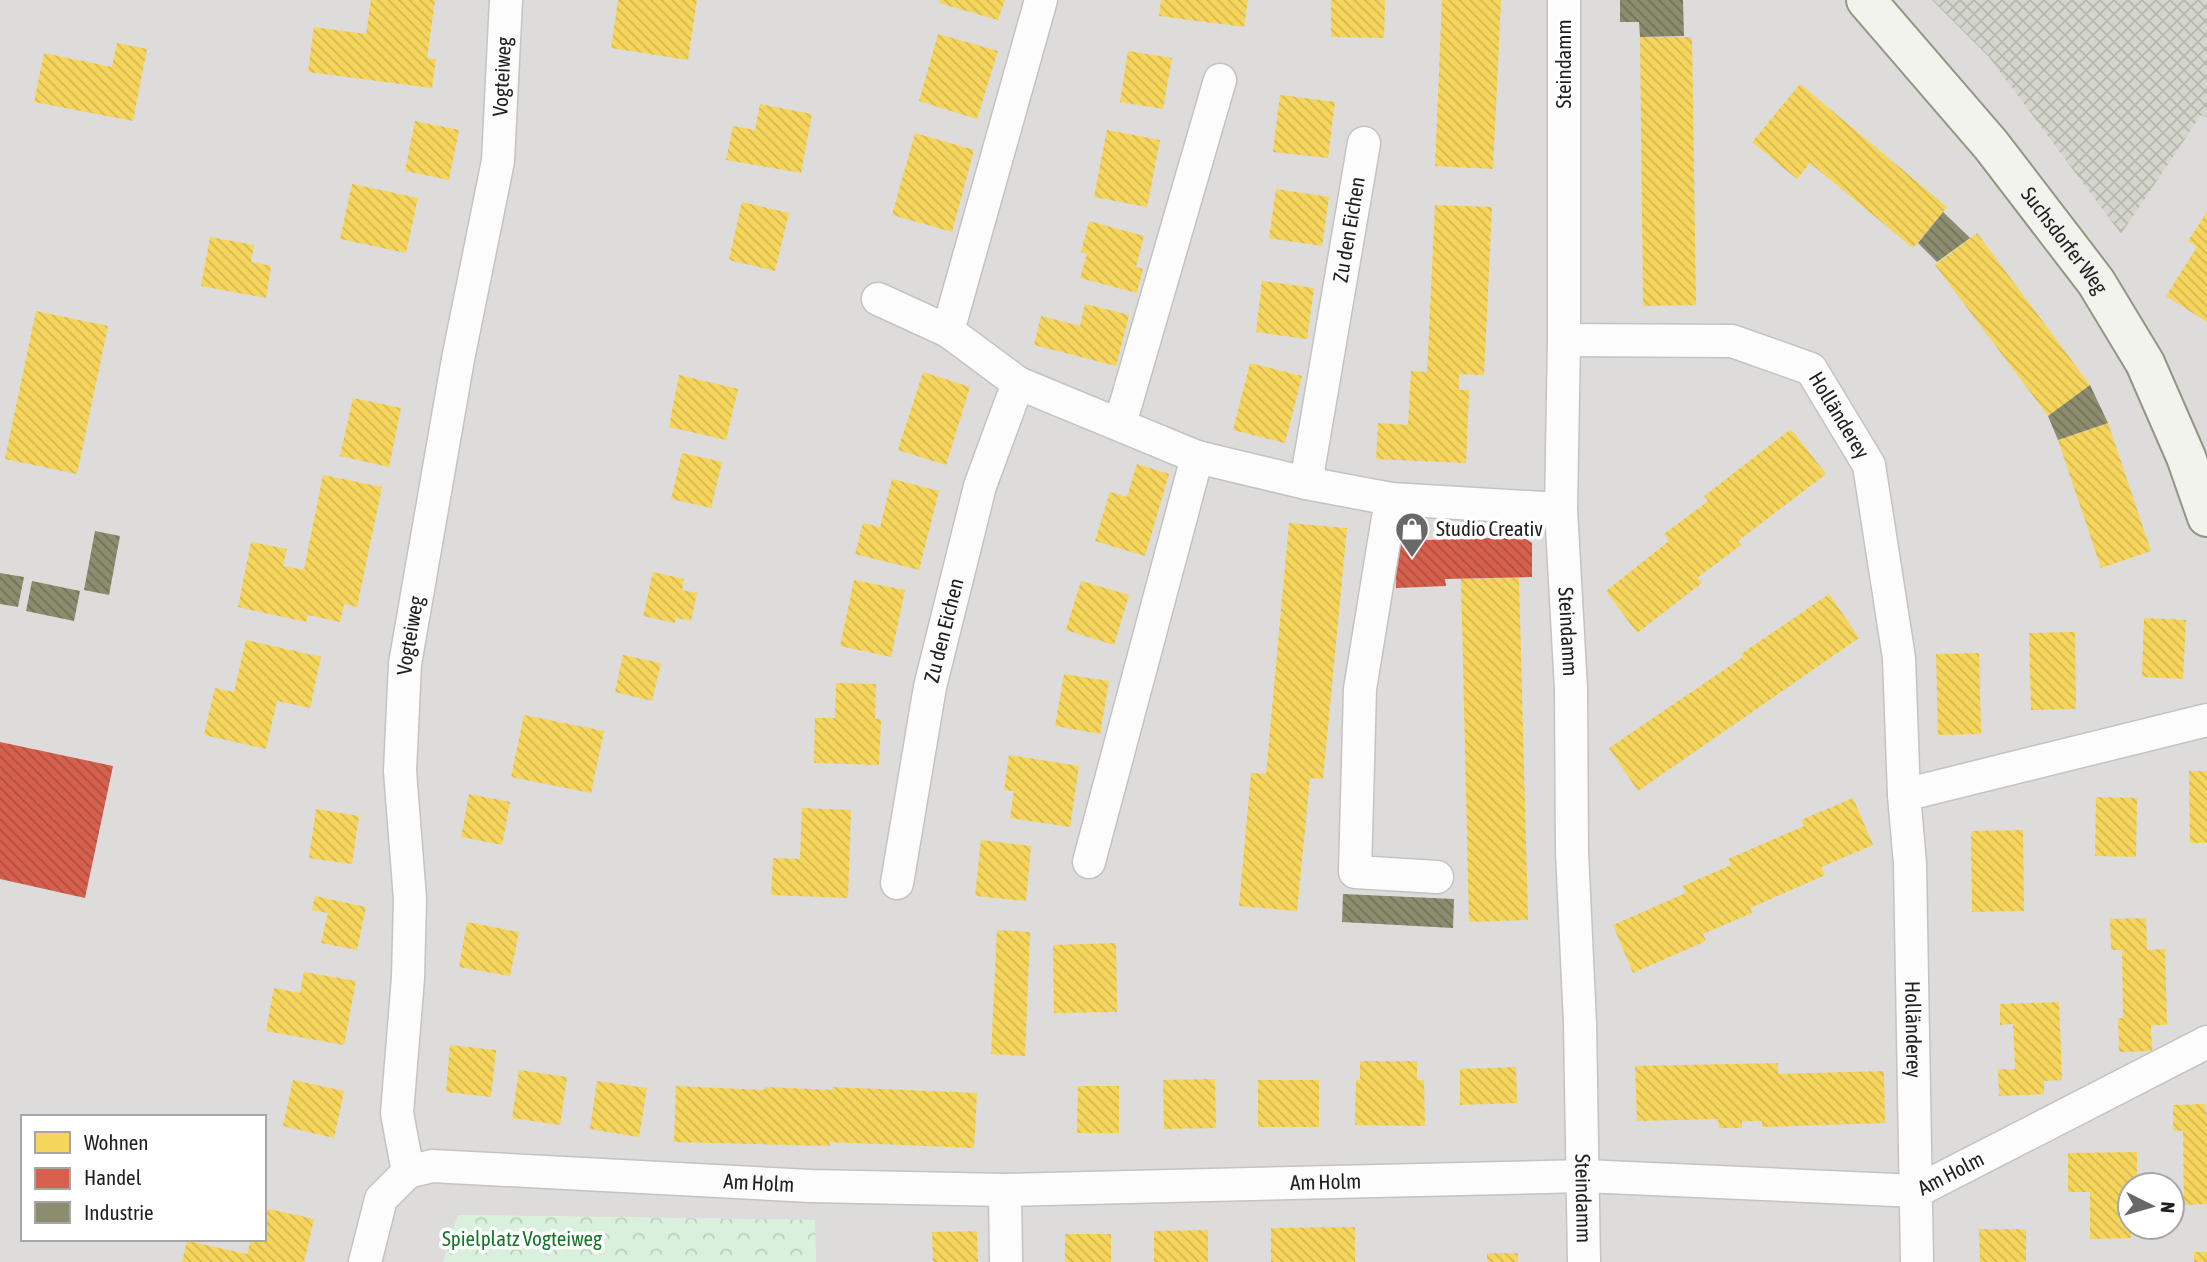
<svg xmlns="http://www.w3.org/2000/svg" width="2207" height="1262" viewBox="0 0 2207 1262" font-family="'Asap Condensed',sans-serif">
<defs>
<pattern id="construction-cross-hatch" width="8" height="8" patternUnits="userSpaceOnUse" patternTransform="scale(1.75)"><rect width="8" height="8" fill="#d5d6cb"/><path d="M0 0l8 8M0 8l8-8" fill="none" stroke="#b7b7ae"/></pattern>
<pattern id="park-crowns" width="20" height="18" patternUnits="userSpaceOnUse" patternTransform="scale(1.75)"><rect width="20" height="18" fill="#d9f1dc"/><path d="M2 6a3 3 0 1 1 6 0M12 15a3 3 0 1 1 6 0" fill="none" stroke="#bacebc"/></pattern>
<pattern id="homes-back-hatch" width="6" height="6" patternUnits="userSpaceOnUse" patternTransform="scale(1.75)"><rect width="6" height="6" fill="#f6d55c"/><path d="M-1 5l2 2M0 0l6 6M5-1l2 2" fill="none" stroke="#d3b750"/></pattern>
<pattern id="shops-back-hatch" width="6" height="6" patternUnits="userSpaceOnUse" patternTransform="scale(1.75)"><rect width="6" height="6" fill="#d6604d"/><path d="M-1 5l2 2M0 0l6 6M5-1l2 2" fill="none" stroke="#ad4f40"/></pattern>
<pattern id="industry-back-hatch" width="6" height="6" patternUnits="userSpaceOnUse" patternTransform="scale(1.75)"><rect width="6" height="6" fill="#8c8c6e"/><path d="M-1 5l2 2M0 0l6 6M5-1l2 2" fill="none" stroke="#72725a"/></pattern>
</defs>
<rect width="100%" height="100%" fill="#edede9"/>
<path fill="#dddcda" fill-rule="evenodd" d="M0 0H2207V1262H816L814 1220 458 1215 443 1262H0ZM23 1117H264V1239H23ZM2130 1185H2172V1227H2130Z"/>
<path fill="url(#construction-cross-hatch)" d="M1932 0H2207V118L2201 115 2121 234 1989 57Z"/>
<path fill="url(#park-crowns)" d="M458 1215 815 1220 816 1262H443Z"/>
<g fill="url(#homes-back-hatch)">
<path d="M371 0H435L427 58 436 59 432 88 308 72 314 27 366 34Z"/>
<path d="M618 0H697L688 60 611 48Z"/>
<path d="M940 0H1005L998 20 939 3Z"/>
<path d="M1161 0H1248L1244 27 1159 16Z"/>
<path d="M1331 0H1385L1384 38 1331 37Z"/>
<path d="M1442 0H1501L1493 169 1435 166Z"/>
<path d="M938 34 998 51 977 119 919 101Z"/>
<path d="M1640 37H1692L1696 305 1643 306Z"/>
<path d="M117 43 147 49 133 121 34 102 44 53 112 67Z"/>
<path d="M1128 51 1172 58 1163 109 1120 102Z"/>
<path d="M1800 84 1947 207 1913 248 1810 163 1797 179 1752 142Z"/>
<path d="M1280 95 1335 102 1328 158 1273 152Z"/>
<path d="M760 104 812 114 801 173 726 160 733 126 755 130Z"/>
<path d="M415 121 459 130 449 180 405 171Z"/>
<path d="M1107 130 1160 140 1147 207 1094 197Z"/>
<path d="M915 133 974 150 952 232 892 215Z"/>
<path d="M352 184 418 198 406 253 340 239Z"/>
<path d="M1276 189 1329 197 1322 246 1269 238Z"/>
<path d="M742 202 789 213 775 271 729 260Z"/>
<path d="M1435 205 1492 207 1484 375 1459 374V390H1469L1466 463 1376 459 1378 423 1408 425 1411 371 1427 372Z"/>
<path d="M2207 212V322L2166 296 2197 247 2188 241Z"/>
<path d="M1089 221 1144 236 1136 267 1143 269 1137 293 1080 278 1087 254 1081 252Z"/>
<path d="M1977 233 2090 385 2048 416 1935 265Z"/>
<path d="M210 237 254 245 251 262 271 266 266 298 201 286Z"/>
<path d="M1262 281 1314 288 1307 339 1256 332Z"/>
<path d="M1085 304 1129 315 1116 366 1034 345 1041 316 1080 326Z"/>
<path d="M36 311 108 326 77 474 5 459Z"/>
<path d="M1250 363 1302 376 1285 443 1233 430Z"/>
<path d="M923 372 970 387 946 465 898 450Z"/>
<path d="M679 375 738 389 726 440 669 427Z"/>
<path d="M353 398 401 408 389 467 340 456Z"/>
<path d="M2108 423 2151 551 2101 568 2058 440Z"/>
<path d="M1791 429 1826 474 1738 541 1741 545 1697 578 1702 583 1637 633 1606 591 1669 541 1664 534 1708 501 1704 496Z"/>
<path d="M682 453 722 462 711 508 671 499Z"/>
<path d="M1137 464 1169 474 1145 556 1095 541 1110 492 1127 497Z"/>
<path d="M323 475 382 487 357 607 344 604 340 622 308 615 306 622 238 607 251 542 287 549 283 566 304 570Z"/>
<path d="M892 479 939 491 919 570 855 554 863 523 880 527Z"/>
<path d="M1289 523 1347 528 1323 779 1310 778 1297 911 1239 906 1251 773 1266 774Z"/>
<path d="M653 572 684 579 682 590 697 593 691 621 676 618 675 623 643 616Z"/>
<path d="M1519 578 1528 920 1469 922 1461 579Z"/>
<path d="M854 580 905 590 891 657 840 646Z"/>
<path d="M1081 581 1129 595 1114 645 1066 630Z"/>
<path d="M1829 594 1859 638 1638 791 1609 748 1743 657 1741 654Z"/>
<path d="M2144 618 2186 620 2183 679 2142 677Z"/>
<path d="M2075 632 2076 709 2031 710 2029 633Z"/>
<path d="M246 640 321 657 310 708 277 701 266 749 204 735 215 688 234 692Z"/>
<path d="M1979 653 1981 734 1938 735 1936 654Z"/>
<path d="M623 655 661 663 652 701 615 692Z"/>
<path d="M1064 674 1109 681 1100 734 1055 726Z"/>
<path d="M836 683 876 684 875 719H881L879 765 814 763 815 718H835Z"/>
<path d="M524 715 604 731 591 793 511 777Z"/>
<path d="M1009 755 1079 766 1070 827 1010 818 1014 791 1004 790Z"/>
<path d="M2189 771H2207V843H2190Z"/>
<path d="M469 794 510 802 502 845 461 837Z"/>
<path d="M2096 797 2137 798 2136 857 2095 856Z"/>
<path d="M1853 798 1873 845 1821 867 1825 875 1750 908 1752 913 1703 934 1706 941 1633 973 1613 925 1686 893 1683 886 1731 865 1728 859 1804 826 1801 820Z"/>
<path d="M802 808 851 810 848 898 771 895 773 858 800 859Z"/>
<path d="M316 809 359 816 352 864 309 858Z"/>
<path d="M2023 830 2024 911 1972 912 1971 831Z"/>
<path d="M981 840 1031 846 1026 901 975 896Z"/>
<path d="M315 896 366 907 357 950 321 943 328 913 312 910Z"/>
<path d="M2146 918 2147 950 2165 949 2167 1025H2151L2152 1051 2119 1052 2118 1018H2123L2122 950H2111L2110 919Z"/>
<path d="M467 922 519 932 510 976 459 967Z"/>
<path d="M997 930 1030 932 1025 1056 991 1054Z"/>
<path d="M1116 943 1117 1012 1054 1013 1053 945Z"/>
<path d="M304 972 356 981 344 1045 266 1031 274 988 300 993Z"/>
<path d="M2059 1002 2062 1080 2044 1081V1094L1999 1096 1998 1069H2015L2013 1024 2000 1025V1004Z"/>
<path d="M450 1045 496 1050 491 1097 446 1092Z"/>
<path d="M1360 1061H1417V1080H1424L1425 1126 1355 1125 1356 1080H1360Z"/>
<path d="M1778 1063V1074L1884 1071 1885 1123 1762 1127V1121H1742V1128H1719L1718 1119 1637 1121 1635 1066Z"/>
<path d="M1516 1067 1517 1103 1460 1105V1069Z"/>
<path d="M519 1070 567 1077 560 1125 512 1118Z"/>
<path d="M1215 1079 1216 1128 1164 1129 1163 1080Z"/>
<path d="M293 1080 344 1091 334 1138 283 1126Z"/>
<rect x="1258" y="1080" width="61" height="47"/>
<path d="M597 1081 647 1088 639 1137 590 1129Z"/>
<path d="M676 1086 764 1090 765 1087 833 1090 832 1087 977 1093 974 1148 830 1142V1146L674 1142Z"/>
<path d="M1078 1086H1119V1133H1077Z"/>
<path d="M2205 1104 2207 1118V1204L2184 1205 2183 1131H2173V1105Z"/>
<path d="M2137 1152V1185H2130L2131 1238 2090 1239V1192H2068V1153Z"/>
<path d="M264 1208 314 1219 304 1262H182L187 1241 247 1254 251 1239H264Z"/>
<path d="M1355 1227V1262H1271V1228Z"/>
<path d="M1979 1229H2026V1262H1980Z"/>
<path d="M1208 1230V1262H1154V1231Z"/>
<path d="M977 1231 978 1262H933L932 1232Z"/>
<rect x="1065" y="1234" width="46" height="28"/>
<rect x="2194" y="1252" width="13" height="10"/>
<rect x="1487" y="1253" width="31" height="9"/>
</g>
<g fill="url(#shops-back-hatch)">
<path d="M1523 537 1532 543V577L1445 579 1446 586 1396 588 1395 541Z"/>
<path d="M0 742 113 766 85 898 0 879Z"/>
</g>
<g fill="url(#industry-back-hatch)">
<path d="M1620 0H1683L1684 36 1640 37 1639 22H1620Z"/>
<path d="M1943 212 1970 238 1937 262 1918 243Z"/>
<path d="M2090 385 2108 423 2058 440 2048 416Z"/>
<path d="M95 531 120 536 109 595 84 590Z"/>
<path d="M0 573 24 577 18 607 0 604Z"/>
<path d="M32 581 80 591 74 621 26 611Z"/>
<path d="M1343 894 1454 899 1453 928 1342 922Z"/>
</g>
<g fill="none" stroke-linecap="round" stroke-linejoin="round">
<g stroke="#c3c3c1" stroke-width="35">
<g id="street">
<path id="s1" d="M1564 0V340L1561 509 1571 689 1572 852 1580 1023 1584 1262"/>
<path d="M878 299 948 331 1018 383 1197 457 1306 483 1391 499 1561 509"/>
<path d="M948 331 1041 0"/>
<path id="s2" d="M1564 340 1732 341 1811 369 1869 465 1899 658 1904 795 1910 864 1917 1262"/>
<path d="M1120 424 1220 80"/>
<path id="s3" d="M1306 483 1364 143"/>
<path d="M1391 499 1360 689 1355 872 1437 877"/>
<path d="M1904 795 2207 720"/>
<path d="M1089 862 1197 457"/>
<path id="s4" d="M897 883 930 687 980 486 1018 383"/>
<path id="s5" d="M408 1172 432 1166 811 1186 1005 1190 1584 1176 1917 1191 2207 1042"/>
<path id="s6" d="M408 1172 397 1113 408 978 410 899 400 771 405 664 458 359 498 161 506 0"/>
<path d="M1005 1190 1006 1262"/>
<path d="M365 1262 381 1199 408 1172"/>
</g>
</g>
<g stroke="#929682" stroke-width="42">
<g id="secondary">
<path id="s7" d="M1866 0 1991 145 2096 282 2145 363 2186 457 2207 517"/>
</g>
</g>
<use href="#street" stroke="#fcfcfc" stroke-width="32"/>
<use href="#secondary" stroke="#f2f3ec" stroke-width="38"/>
</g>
<defs>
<g id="shop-pin" transform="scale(1.75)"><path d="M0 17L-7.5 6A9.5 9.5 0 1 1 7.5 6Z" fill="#686866" stroke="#fff"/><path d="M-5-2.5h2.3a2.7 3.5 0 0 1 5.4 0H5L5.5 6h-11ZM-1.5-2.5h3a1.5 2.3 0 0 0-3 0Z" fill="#fff"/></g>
</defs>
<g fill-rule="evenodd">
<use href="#shop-pin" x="1412" y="529"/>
</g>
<g text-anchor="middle" stroke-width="7" stroke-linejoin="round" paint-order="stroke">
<g font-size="21" fill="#202020" stroke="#fff">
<text transform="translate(1564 64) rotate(-90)" y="7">Steindamm</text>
<text dy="7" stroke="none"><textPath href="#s6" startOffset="1106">Vogteiweg</textPath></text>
<text dy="7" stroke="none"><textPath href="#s3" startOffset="257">Zu den Eichen</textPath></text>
<text dy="7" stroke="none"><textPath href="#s7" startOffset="312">Suchsdorfer Weg</textPath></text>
<text dy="7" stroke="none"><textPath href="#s2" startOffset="306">Holländerey</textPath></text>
<text dy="7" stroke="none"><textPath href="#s4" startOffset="257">Zu den Eichen</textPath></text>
<text dy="7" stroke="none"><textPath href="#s1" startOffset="632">Steindamm</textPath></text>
<text dy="7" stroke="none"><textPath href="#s6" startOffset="539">Vogteiweg</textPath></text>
<text dy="7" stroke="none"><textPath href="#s2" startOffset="931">Holländerey</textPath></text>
<text dy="7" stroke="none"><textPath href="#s5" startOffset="1549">Am Holm</textPath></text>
<text dy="7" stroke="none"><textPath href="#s5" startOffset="352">Am Holm</textPath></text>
<text dy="7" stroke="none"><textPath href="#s5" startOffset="919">Am Holm</textPath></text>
<text dy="7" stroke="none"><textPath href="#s1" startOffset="1199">Steindamm</textPath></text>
</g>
<g font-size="21" fill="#202020" stroke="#fff" text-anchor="start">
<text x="1436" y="536">Studio Creativ</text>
</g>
<g font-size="21" fill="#15762a" stroke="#fff">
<text x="522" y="1246">Spielplatz Vogteiweg</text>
</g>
</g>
<rect x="21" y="1115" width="245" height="126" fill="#ffffff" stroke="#a6a6a6" stroke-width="2"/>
<rect x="35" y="1132" width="35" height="21" fill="#f6d55c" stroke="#a6a6a6" stroke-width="2"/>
<text x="84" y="1150" font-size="21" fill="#202020">Wohnen</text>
<rect x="35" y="1168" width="35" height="21" fill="#d6604d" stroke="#a6a6a6" stroke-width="2"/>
<text x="84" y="1185" font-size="21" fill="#202020">Handel</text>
<rect x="35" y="1202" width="35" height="21" fill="#8c8c6e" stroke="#a6a6a6" stroke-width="2"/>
<text x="84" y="1220" font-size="21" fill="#202020">Industrie</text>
<g transform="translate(2151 1206) rotate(95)"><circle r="33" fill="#ffffff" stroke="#a6a6a6" stroke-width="2"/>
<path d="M0-5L12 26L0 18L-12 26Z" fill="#686866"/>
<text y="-10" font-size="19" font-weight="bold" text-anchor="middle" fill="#202020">N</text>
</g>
</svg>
